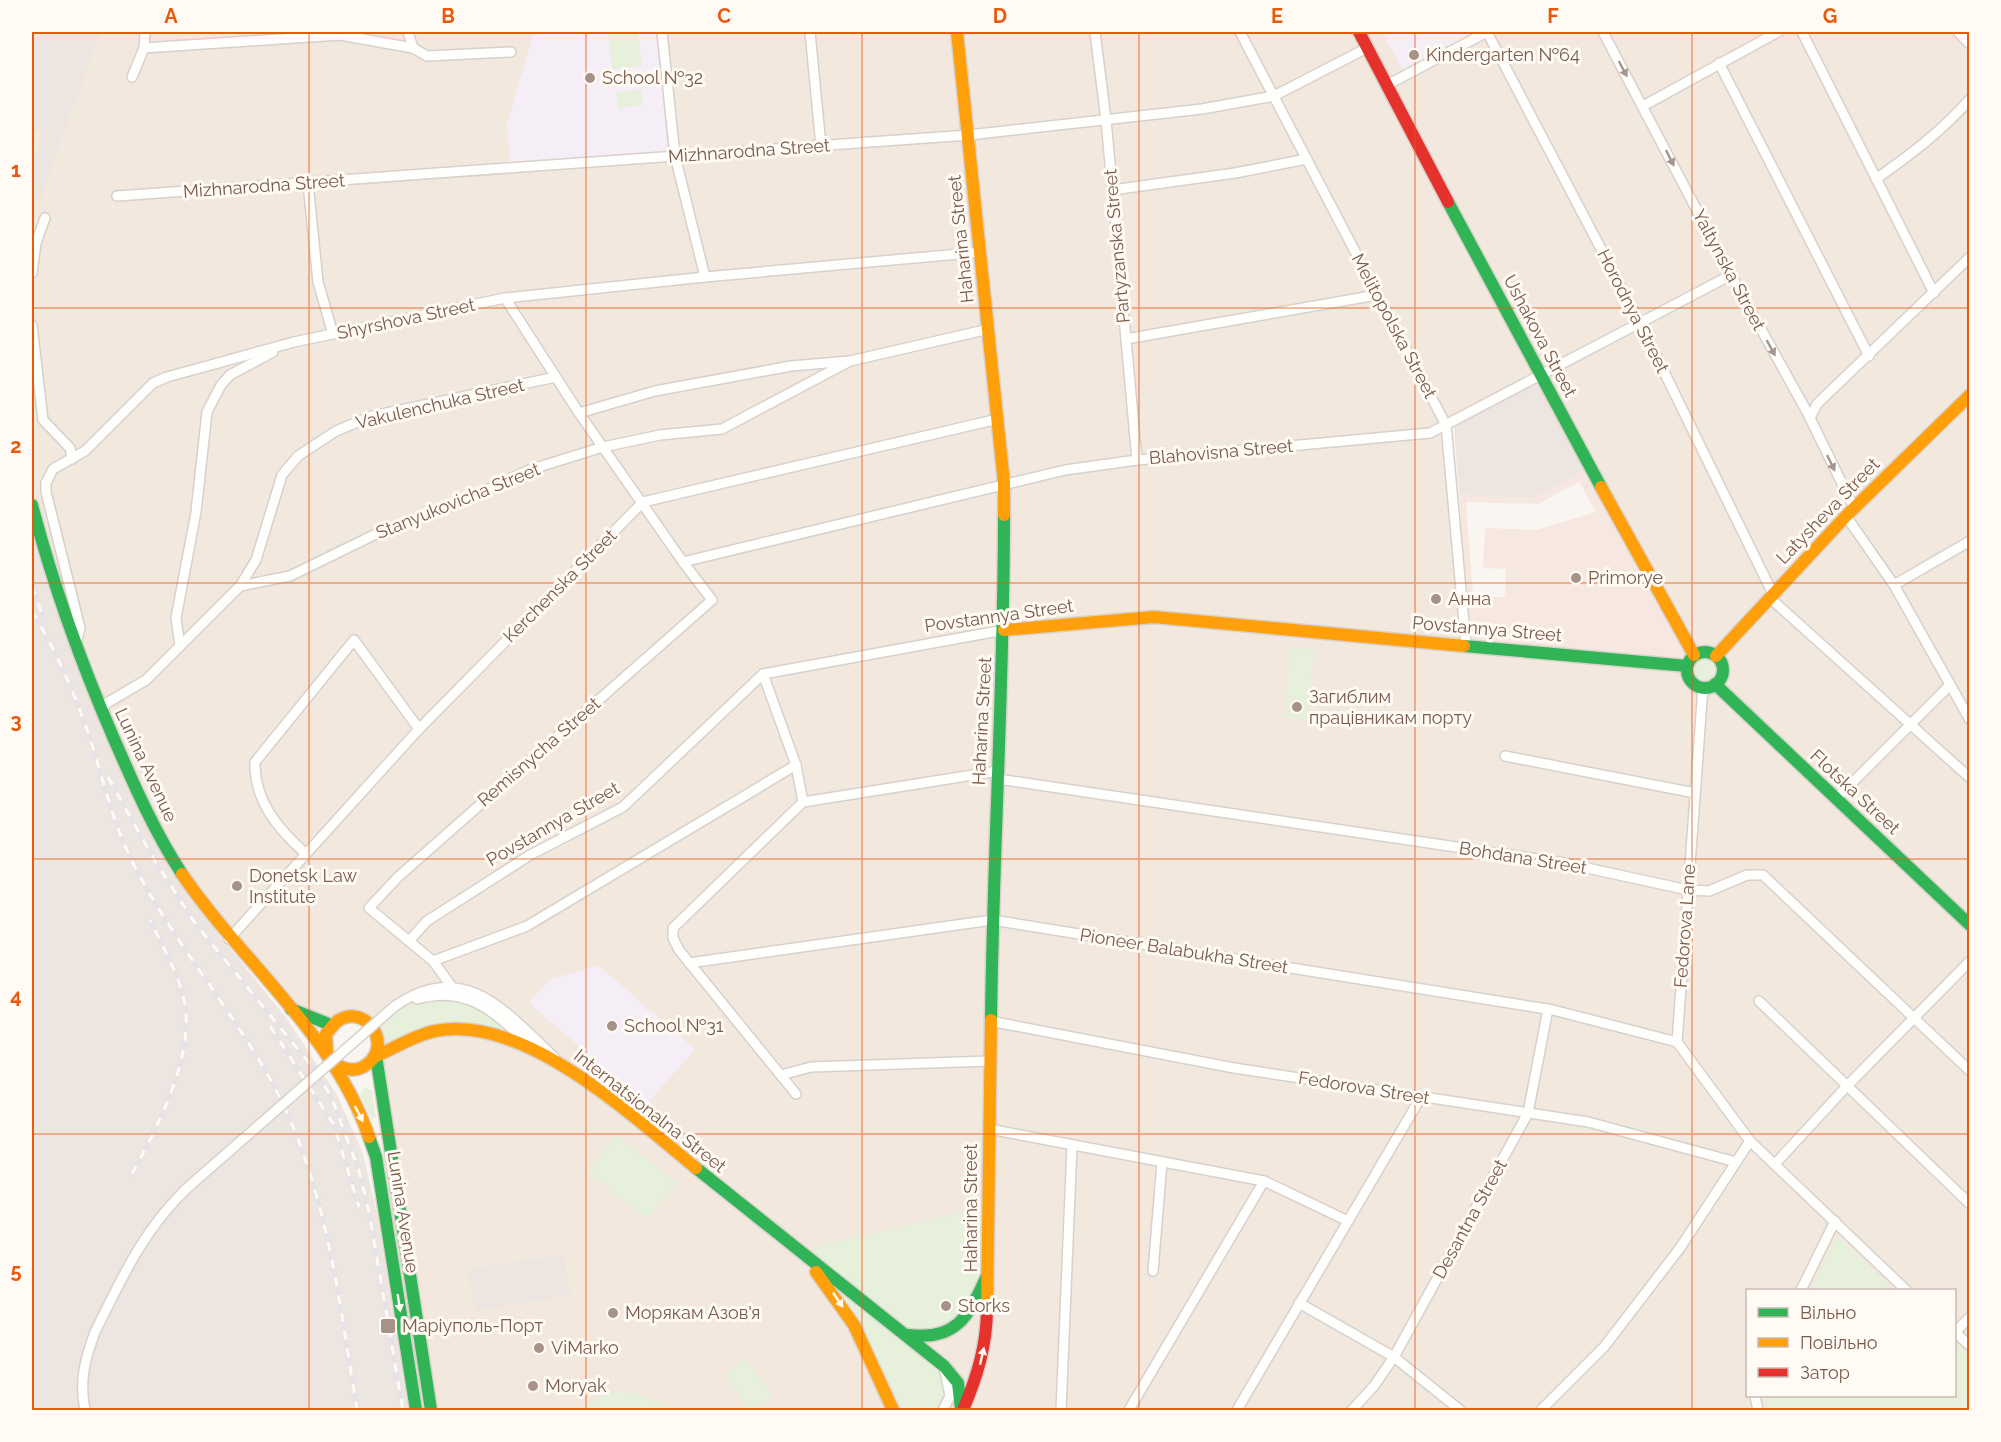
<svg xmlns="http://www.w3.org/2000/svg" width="2001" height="1442" viewBox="0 0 2001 1442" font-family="Raleway,sans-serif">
<rect width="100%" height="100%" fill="#f9f5f0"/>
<g fill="#f2e8de" fill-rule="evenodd">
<path d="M32 32H953L1001 484 1003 558 983 1328 973 1374 958 1410H437L373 1021H331L292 1006 196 886 170 844 146 799 105 703 81 645 42 524 32 482Z"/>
<path d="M962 32H1352L1532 374 1443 421 1460 639 1153 610 1008 623 1009 485Z"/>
<path d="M1365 32H1969V388L1842 512 1717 648 1710 645 1696 647 1546 375Z"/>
<path d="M1969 402V917L1722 684 1729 668 1724 654 1853 515Z"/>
<path d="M1156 624 1681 672 1691 689 1704 693 1714 691 1969 933V1410H968L982 1377 996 921 1008 637ZM1748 1290H1954V1396H1748Z"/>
</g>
<path fill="#f6e8e1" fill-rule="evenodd" d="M1585 470 1688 653 1683 661 1470 640 1459 495 1535 498ZM1579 482 1596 512 1537 530 1485 528 1483 568 1506 569 1505 597 1473 596 1466 502 1538 504Z"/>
<g fill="#ede5e0">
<path d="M33 32H100L40 200 32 199V165L42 132 32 130Z"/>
<path d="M1537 383 1585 470 1535 498 1459 495 1454 427Z"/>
<path d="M32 528 70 650 136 805 161 851 216 931 287 1019 337 1095 363 1154 377 1214 408 1410H32Z"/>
<path d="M564 1254 570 1295 475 1311 468 1269Z"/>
</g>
<g fill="#f6eef6">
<path d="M534 32H656L668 151 510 162 507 124Z"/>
<path d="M1382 32H1477L1403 71Z"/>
<path d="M598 965 695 1049 646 1105 529 1003 549 980Z"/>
</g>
<g fill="#e7f0db">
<path d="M608 32H638L642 66 612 69Z"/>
<path d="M641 90 643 105 618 108 616 92Z"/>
<path d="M1290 647 1314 649 1308 720 1284 717Z"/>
<circle cx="1705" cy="670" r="12"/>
<path d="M441 1000C472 1003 491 1015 514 1036 457 1018 444 1019 390 1041L381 1036 378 1027C398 1010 414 1002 441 1000Z"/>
<path d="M364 1087 372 1091 376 1117 372 1119 360 1095Z"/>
<path d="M617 1135 677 1183 647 1219 587 1171Z"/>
<path d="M384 1171H388L423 1392 419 1393Z"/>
<path d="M984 1207 985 1270 969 1304 954 1323 932 1333 908 1330 804 1250Z"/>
<path d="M1837 1236 1893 1290H1811Z"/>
<path d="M825 1275 940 1368 946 1396 938 1410H906L903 1407Z"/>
<path d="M1955 1344 1969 1358V1410H1768L1764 1396H1954Z"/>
<path d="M746 1358 773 1396 753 1410H750L724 1374Z"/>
<path d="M619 1391C636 1392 646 1397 661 1404 669 1408 680 1406 689 1410H580L597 1398Z"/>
</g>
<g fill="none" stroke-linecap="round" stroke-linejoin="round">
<g stroke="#d7d1cb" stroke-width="12">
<g id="street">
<path d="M408 32 413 48"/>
<path d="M662 32 675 156 705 277"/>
<path d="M810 32 821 146"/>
<path d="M1095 32 1106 120 1137 460"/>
<path d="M1240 32 1446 425 1466 645"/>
<path d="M1487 32 1640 323 1773 594"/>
<path d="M1603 32 1731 275 1807 412 1854 508"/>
<path d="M1802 32 1934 293"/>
<path d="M1958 32 1970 44"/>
<path d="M144 48 340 35 413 48 427 56 511 52"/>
<path d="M1719 63 1869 356"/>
<path d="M132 77 144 48 145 32"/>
<path d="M1387 85 1487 32"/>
<path d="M1643 106 1778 32"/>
<path d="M1876 179C1910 155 1942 131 1970 99"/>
<path d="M308 183 318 282 333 334"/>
<path d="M1112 190 1235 173 1307 159"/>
<path d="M117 196 969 135 1202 109 1274 96 1367 48"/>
<path d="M32 273 36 243 45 218"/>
<path d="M32 325 43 420 70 448 72 459"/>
<path d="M1126 339 1377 295"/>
<path d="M579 413 655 391 791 366 850 361 989 329"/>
<path d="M1810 418 1817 404 1970 257"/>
<path d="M1846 516 1894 585 1970 720"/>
<path d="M683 562 1065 470 1137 460 1430 433 1731 275"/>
<path d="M1894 585 1970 541"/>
<path d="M240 586 290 576 380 532 452 506 529 470 603 447 660 435 722 429 850 361"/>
<path d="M1770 598 1970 778"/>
<path d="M180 646 176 618 196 512 207 412 221 385 230 375 273 352"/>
<path d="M75 647 80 628 46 492V483L53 469 85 451 153 383 167 377 294 342 505 298 705 277 981 252"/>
<path d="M763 674 796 765 803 802"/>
<path d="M1703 687 1677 1042 1750 1141 1906 1290"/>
<path d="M100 707 146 680 240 586 256 560 282 475 298 456 336 431 372 416 556 377"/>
<path d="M1505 756 1695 793"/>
<path d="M998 779 1564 863 1688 890 1709 891 1747 875H1763L1970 1071"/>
<path d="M1836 799 1949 686"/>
<path d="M306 854C278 829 254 801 255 762L354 640 419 729"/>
<path d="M229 939 419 729 643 502 998 419"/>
<path d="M409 941 427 921 530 855 623 807 763 674 1004 630"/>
<path d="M433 961 527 926 796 765"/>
<path d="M689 963 992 920 1553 1010 1677 1042"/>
<path d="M452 987 433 961 369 908 398 877 712 600 683 562 579 413 505 298"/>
<path d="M417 999C471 984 498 1016 534 1049"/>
<path d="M1759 1001 1970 1204"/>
<path d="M395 1006C464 958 506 1012 555 1058"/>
<path d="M990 1021 1234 1068 1588 1122 1736 1162"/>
<path d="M781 1075 811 1067 989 1061"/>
<path d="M796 1094 679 950 673 938V928L803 802 998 771"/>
<path d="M989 1129 1264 1181 1348 1221"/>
<path d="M1775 1164 1847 1086 1970 961"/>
<path d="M1153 1271 1162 1162"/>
<path d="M1801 1290 1835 1221"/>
<path d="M1299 1303 1394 1357 1460 1410"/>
<path d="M1954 1331 1970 1346"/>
<path d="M1955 1332 1970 1317"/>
<path d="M1755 1396 1758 1410"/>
<path d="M85 1410C79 1381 85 1359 95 1332"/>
<path d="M943 1410 950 1396 944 1367"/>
<path d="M1061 1410 1072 1145"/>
<path d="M1129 1410 1264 1181"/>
<path d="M1237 1410 1421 1097"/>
<path d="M1352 1410 1374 1386 1394 1357 1528 1113 1548 1009"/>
<path d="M1541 1410 1604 1347 1680 1248 1750 1141"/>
</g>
</g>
<g stroke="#d9d2cb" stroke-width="15">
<g id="fast">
<path d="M1448 202 1601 487"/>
<path d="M32 505C53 585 81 663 114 739 134 785 154 831 182 874"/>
<path d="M1464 646 1687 666"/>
<circle cx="1705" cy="670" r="18"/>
<path d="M1715 684 1970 925"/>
<path d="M291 1009 331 1025"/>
<path d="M991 1020C993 852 1004 684 1004 515"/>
<path d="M376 1056 431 1410"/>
<path d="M369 1137 376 1157 416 1410"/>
<path d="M696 1168 944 1366 958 1383 961 1409"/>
<path d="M908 1335C956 1341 968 1317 986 1278"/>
</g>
</g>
<g stroke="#d9d2cb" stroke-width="15">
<g id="slow">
<path d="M957 32 1004 483V515"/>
<path d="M1601 487 1694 655"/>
<path d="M1004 630 1154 617 1464 646"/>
<path d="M1716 656 1846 516 1970 395"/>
<path d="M182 874C242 962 334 1034 369 1137"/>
<path d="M327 1053 326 1034C330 1030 334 1023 339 1020 367 1003 396 1048 363 1067 352 1073 341 1068 332 1062"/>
<path d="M376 1056C395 1048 415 1035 435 1031 524 1013 633 1117 696 1168"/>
<path d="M816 1272 854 1325 893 1410"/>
<path d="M987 1308 991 1020"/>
</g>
</g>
<g stroke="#d9d2cb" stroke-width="15">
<g id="jam">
<path d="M1359 32 1448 202"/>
<path d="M963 1410C977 1377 987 1345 987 1308"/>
</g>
</g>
<use href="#street" stroke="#fefefd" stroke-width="9"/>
<use href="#fast" stroke="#30b455" stroke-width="12"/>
<use href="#slow" stroke="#ff9f0a" stroke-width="12"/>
<use href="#jam" stroke="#e5322d" stroke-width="12"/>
<g stroke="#e6e3e7" stroke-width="5">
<g id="rail">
<path d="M32 586 44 620"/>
<path d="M32 611C51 643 68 678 81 713 100 762 109 816 133 863 173 942 232 1009 274 1086 327 1187 339 1300 357 1410"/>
<path d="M108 777 155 861 195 923 309 1063 331 1096 359 1171 369 1212 403 1410"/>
<path d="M270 1026 334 1125 359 1207"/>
<path d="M132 1174C157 1128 196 1054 184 1000 178 973 162 945 150 920"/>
</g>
</g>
<use href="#rail" stroke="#fffaf3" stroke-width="3" stroke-dasharray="9" stroke-linecap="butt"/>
<g stroke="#d7d1cb" stroke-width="12" stroke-linecap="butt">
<path id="street-bridge" d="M95 1332C122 1278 142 1232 186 1189L395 1006"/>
</g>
<use href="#street-bridge" stroke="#fefefd" stroke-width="9"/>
</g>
<defs><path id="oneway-solid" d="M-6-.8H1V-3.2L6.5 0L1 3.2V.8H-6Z" transform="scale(1.5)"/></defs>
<g fill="#a8958b">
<use href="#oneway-solid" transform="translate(1623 69) rotate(62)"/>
<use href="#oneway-solid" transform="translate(1670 158) rotate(63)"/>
<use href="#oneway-solid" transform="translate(1771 348) rotate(61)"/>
<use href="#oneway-solid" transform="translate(1831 463) rotate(64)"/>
</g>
<g fill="#fffaf3">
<use href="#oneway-solid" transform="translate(359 1114) rotate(63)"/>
<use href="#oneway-solid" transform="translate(838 1300) rotate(56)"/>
<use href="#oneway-solid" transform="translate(399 1303) rotate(81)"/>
<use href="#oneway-solid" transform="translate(982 1356) rotate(-77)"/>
</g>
<path fill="none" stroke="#e8590c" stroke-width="1.5" stroke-opacity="0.55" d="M309 32V1410M586 32V1410M862 32V1410M1139 32V1410M1415 32V1410M1692 32V1410M32 308H1970M32 583H1970M32 859H1970M32 1134H1970"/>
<g fill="#a69286" stroke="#fffaf3" stroke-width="2">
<circle cx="1414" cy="55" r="6"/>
<circle cx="590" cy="78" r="6"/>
<circle cx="1576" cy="578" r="6"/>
<circle cx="1436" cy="599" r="6"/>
<circle cx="1297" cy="707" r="6"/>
<circle cx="237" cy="886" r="6"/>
<circle cx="612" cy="1026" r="6"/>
<circle cx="946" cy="1306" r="6"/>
<circle cx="613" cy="1313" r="6"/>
<rect x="380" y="1318" width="16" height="16" rx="3"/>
<circle cx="539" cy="1348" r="6"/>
<circle cx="533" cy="1386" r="6"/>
</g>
<g text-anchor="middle" stroke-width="6" stroke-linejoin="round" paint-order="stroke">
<g font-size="18" fill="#7a5c4d" stroke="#fffaf3" text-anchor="start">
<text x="1426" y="61">Kindergarten №64</text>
<text x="602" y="84">School №32</text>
<text x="1588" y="584">Primorye</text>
<text x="1448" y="605">Анна</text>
<text x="1309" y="703">Загиблим<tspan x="1309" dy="21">працівникам порту</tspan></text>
<text x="249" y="882">Donetsk Law<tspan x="249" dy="21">Institute</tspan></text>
<text x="624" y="1032">School №31</text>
<text x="958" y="1312">Storks</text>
<text x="625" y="1319">Морякам Азов'я</text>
<text x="402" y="1332">Маріуполь-Порт</text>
<text x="551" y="1354">ViMarko</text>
<text x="545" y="1392">Moryak</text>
</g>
<g font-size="18" fill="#7a5c4d" stroke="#fffaf3">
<text transform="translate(749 151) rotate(-4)" y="6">Mizhnarodna Street</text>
<text transform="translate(264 186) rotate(-4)" y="6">Mizhnarodna Street</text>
<text transform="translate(961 239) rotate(-96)" y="6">Haharina Street</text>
<text transform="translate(1117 246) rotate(-95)" y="6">Partyzanska Street</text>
<text transform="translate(1729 270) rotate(62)" y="6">Yaltynska Street</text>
<text transform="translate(1633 311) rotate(63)" y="6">Horodnya Street</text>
<text transform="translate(406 319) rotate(-12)" y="6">Shyrshova Street</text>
<text transform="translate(1394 326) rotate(62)" y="6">Melitopolska Street</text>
<text transform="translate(1540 336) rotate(62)" y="6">Ushakova Street</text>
<text transform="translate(440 404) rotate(-13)" y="6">Vakulenchuka Street</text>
<text transform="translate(1221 452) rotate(-5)" y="6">Blahovisna Street</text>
<text transform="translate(458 501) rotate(-22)" y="6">Stanyukovicha Street</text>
<text transform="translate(1828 511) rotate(-46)" y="6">Latysheva Street</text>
<text transform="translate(560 586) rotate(-45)" y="6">Kerchenska Street</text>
<text transform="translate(999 616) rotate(-8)" y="6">Povstannya Street</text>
<text transform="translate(1487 629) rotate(5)" y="6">Povstannya Street</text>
<text transform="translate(982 721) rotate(-87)" y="6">Haharina Street</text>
<text transform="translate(539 752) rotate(-41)" y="6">Remisnycha Street</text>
<text transform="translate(146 765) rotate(65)" y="6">Lunina Avenue</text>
<text transform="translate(1855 792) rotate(43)" y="6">Flotska Street</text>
<text transform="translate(553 824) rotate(-30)" y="6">Povstannya Street</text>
<text transform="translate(1523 858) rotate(9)" y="6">Bohdana Street</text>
<text transform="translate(1685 926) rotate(-86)" y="6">Fedorova Lane</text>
<text transform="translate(1184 951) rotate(9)" y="6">Pioneer Balabukha Street</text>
<text transform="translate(1364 1088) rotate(9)" y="6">Fedorova Street</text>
<text transform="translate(650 1111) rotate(38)" y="6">Internatsionalna Street</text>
<text transform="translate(971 1208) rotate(-90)" y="6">Haharina Street</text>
<text transform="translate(403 1212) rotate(81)" y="6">Lunina Avenue</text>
<text transform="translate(1470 1219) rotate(-61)" y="6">Desantna Street</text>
</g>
</g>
<rect width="2001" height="1442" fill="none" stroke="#fffaf3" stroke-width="66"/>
<rect x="1746" y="1289" width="210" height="108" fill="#fffaf3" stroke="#cabbb1" stroke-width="1.5"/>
<rect x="1758" y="1308" width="30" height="9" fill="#30b455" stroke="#cabbb1" stroke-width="1.5"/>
<text x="1800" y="1319" font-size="18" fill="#7a5c4d">Вільно</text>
<rect x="1758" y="1338" width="30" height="9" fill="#ff9f0a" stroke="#cabbb1" stroke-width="1.5"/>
<text x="1800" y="1349" font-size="18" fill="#7a5c4d">Повільно</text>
<rect x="1758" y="1368" width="30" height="9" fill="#e5322d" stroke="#cabbb1" stroke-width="1.5"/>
<text x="1800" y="1379" font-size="18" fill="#7a5c4d">Затор</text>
<rect x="33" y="33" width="1935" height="1376" fill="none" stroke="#e8590c" stroke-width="2"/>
<g font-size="20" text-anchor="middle" font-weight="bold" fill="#e8590c">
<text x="171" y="23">A</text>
<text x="448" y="23">B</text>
<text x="724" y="23">C</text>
<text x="1000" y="23">D</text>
<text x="1277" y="23">E</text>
<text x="1553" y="23">F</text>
<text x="1830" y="23">G</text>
<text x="16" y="177">1</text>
<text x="16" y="453">2</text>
<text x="16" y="728">3</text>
<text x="16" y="1003">4</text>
<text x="16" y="1278">5</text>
</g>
</svg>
